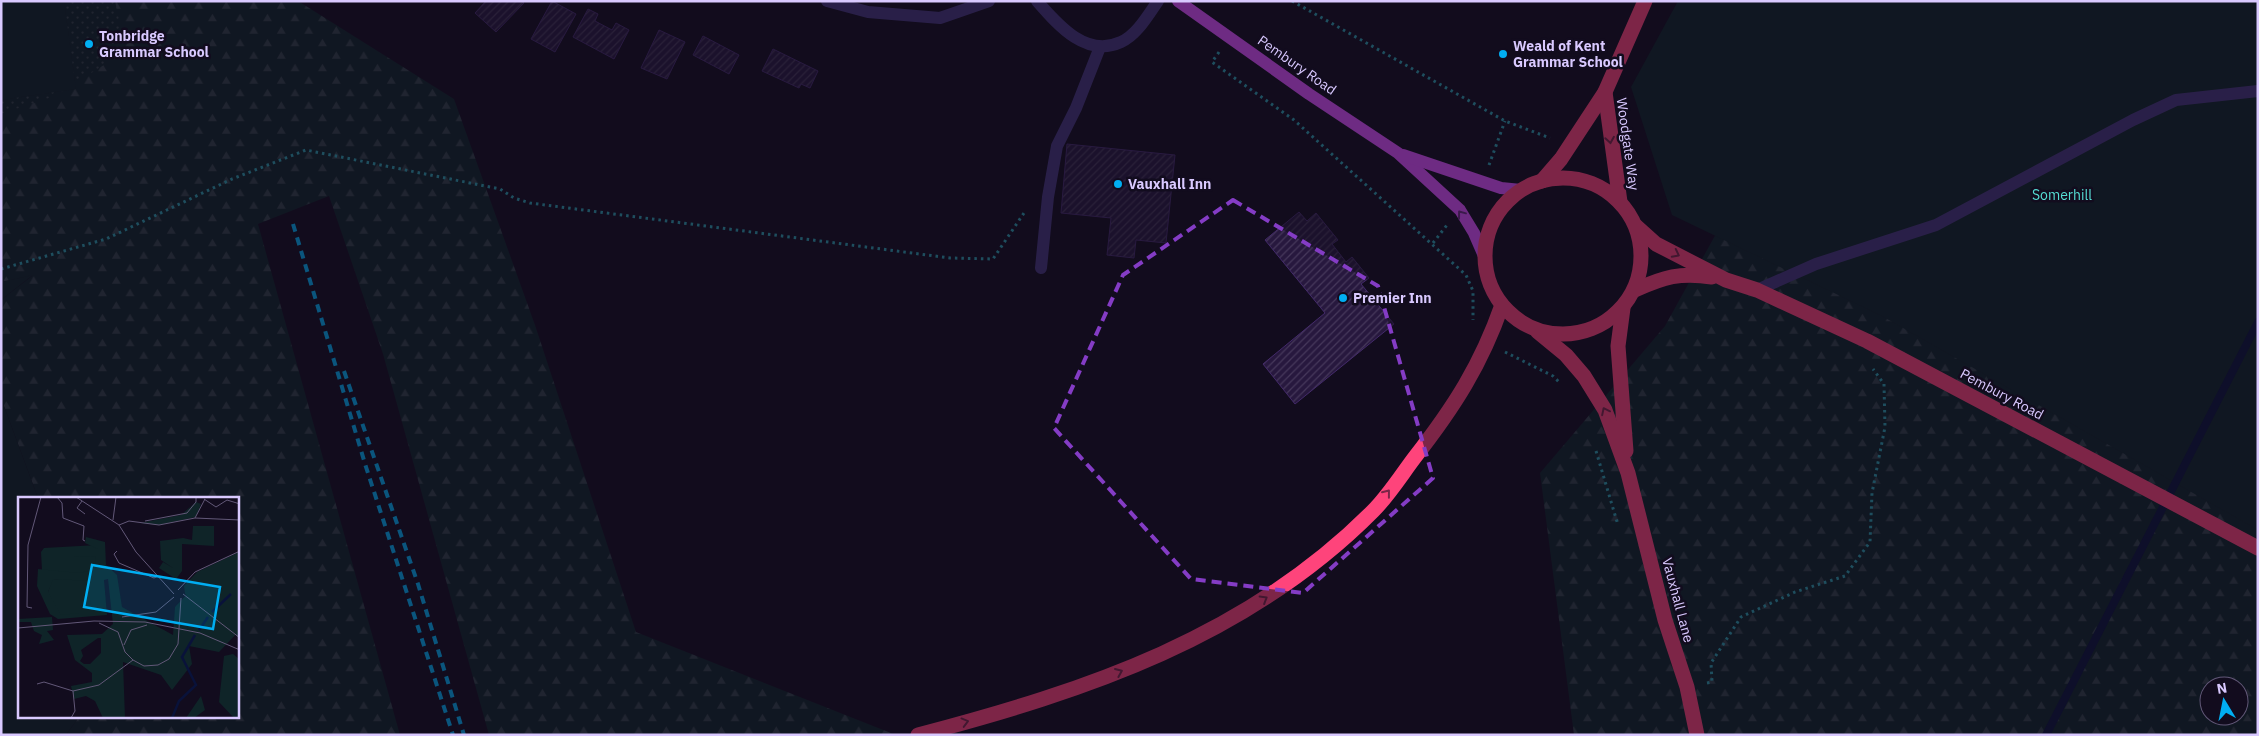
<svg xmlns="http://www.w3.org/2000/svg" width="2259" height="736" viewBox="0 0 2259 736" font-family="'IBM Plex Sans',sans-serif">
<defs>
<pattern id="grass-dots" width="8" height="8" patternUnits="userSpaceOnUse" patternTransform="scale(1.25)"><rect width="8" height="8" fill="#0f2428"/><path d="M2 2h.1M6 6h.1" fill="none" stroke="#314248" stroke-width="1.8" stroke-linecap="round"/></pattern>
<pattern id="forest-firs" width="22" height="20" patternUnits="userSpaceOnUse" patternTransform="scale(1.25)"><rect width="22" height="20" fill="#0f2428"/><path d="M5 1l3.5 6h-7zM16 11l3.5 6h-7z" fill="#314248"/></pattern>
<pattern id="building-hatch" width="6" height="6" patternUnits="userSpaceOnUse" patternTransform="scale(1.25)"><rect width="6" height="6" fill="#27183e"/><path d="M-1 1l2-2M0 6l6-6M5 7l2-2" fill="none" stroke="#46385b"/></pattern>
</defs>
<rect width="100%" height="100%" fill="#120c1e"/>
<path fill="url(#grass-dots)" d="M1 1H160L188 85 1 156Z"/>
<g fill="url(#forest-firs)" fill-rule="evenodd">
<path d="M115 1H298L454 99 535 325 636 632 896 735H489L383 354 329 196 258 224 400 735H66L79 717H238V498H38L1 398V300L32 276 1 282V114L55 96 126 51Z"/>
<path d="M2258 1V735H1574L1540 473 1665 326 1816 53ZM2209 686H2239V716H2209Z"/>
</g>
<g fill="#0f2428">
<path d="M1 1H64L76 89 1 100Z"/>
<path d="M1678 1H2258V530L1882 316 1672 215 1631 87Z"/>
<path d="M33 275 1 300V282Z"/>
<path d="M1 398 38 498H19V717H79L66 735H1Z"/>
</g>
<g fill="none" stroke-linecap="round" stroke-linejoin="round">
<path stroke="#09123a" stroke-width="8" d="M2046 735 2258 322"/>
</g>
<g fill="url(#building-hatch)" stroke="#432a6a">
<path d="M486 1H522L524 3 496 32 475 13Z"/>
<path d="M552 1 576 14 555 52 531 39Z"/>
<path d="M588 9 598 14 595 21 612 30 616 23 629 30 614 59 573 37Z"/>
<path d="M659 30 685 42 667 79 641 68Z"/>
<path d="M703 36 739 55 729 74 693 55Z"/>
<path d="M773 49 818 71 810 88 801 84 799 88 762 71Z"/>
<path d="M1067 144 1175 155 1166 243 1136 240 1134 258 1107 255 1111 218 1061 213Z"/>
<path d="M1299 212 1307 221 1316 213 1338 240 1332 244 1346 262 1352 257 1369 278 1361 284 1394 324 1295 404 1263 364 1325 313 1265 240Z"/>
</g>
<g fill="none" stroke-linecap="round" stroke-linejoin="round">
<g stroke="#2d9eae" stroke-width="3" stroke-dasharray="2.5 4" stroke-linecap="butt">
<path d="M1292 1 1505 121 1550 138"/>
<path d="M1219 52 1212 62 1294 120 1466 275 1473 291V320"/>
<path d="M1489 165 1505 121"/>
<path d="M1433 243 1447 225"/>
<path d="M1 269 106 239 232 179 306 150 500 189 514 198 530 203 950 258 993 259 1026 210"/>
<path d="M1505 352 1553 376 1560 383"/>
<path d="M1596 451 1618 525"/>
<path d="M1707 683 1712 682 1711 663 1741 617 1795 592 1845 576 1870 542 1872 493 1885 427 1884 384 1873 369"/>
</g>
<g stroke="#46377d" stroke-width="12">
<path d="M1041 268 1048 197 1057 146 1076 108 1100 47"/>
<path d="M1757 290 1816 264 1936 225 2133 120 2176 100 2258 91"/>
</g>
<g stroke="#46377d" stroke-width="12">
<path d="M827 1 868 12 940 18 989 1"/>
<path d="M1037 1C1058 25 1086 58 1121 42 1137 35 1148 15 1158 1"/>
</g>
<g stroke="#dd50fe" stroke-width="12">
<path d="M1178 1 1309 94 1398 153 1460 210 1474 233 1484 256"/>
<path d="M1403 155 1501 188 1521 190"/>
</g>
<g stroke="#fe447b" stroke-width="15">
<path d="M1605 92 1620 202"/>
<circle cx="1563" cy="256" r="78"/>
<path d="M1542 181 1561 159 1605 92 1645 1"/>
<path d="M1636 226 1656 244 1726 280 1757 290 1867 341 2258 548"/>
<path d="M1635 290C1664 277 1680 272 1712 277"/>
<path d="M1623 308 1618 346 1626 451"/>
<path d="M1538 332 1566 355 1584 376 1605 410 1628 473 1665 620 1687 687 1697 735"/>
<path d="M918 735C1086 691 1248 637 1373 511 1389 495 1402 474 1415 457 1454 407 1481 365 1502 305"/>
</g>
<g stroke="#01aef2" stroke-width="4" stroke-dasharray="8 6" stroke-linecap="butt">
<path d="M293 224 366 467 453 735"/>
<path d="M344 371 418 584 464 735"/>
</g>
</g>
<defs><path id="oneway-chevron" d="M-2-3.5L2.5 0L-2 3.5" fill="none" stroke-width="1.6" stroke-linecap="round" stroke-linejoin="round" transform="scale(1.25)"/></defs>
<g stroke="#7c2548">
<use href="#oneway-chevron" transform="translate(1610 140) rotate(81)"/>
<use href="#oneway-chevron" transform="translate(1676 254) rotate(27)"/>
<use href="#oneway-chevron" transform="translate(1605 411) rotate(-116)"/>
<use href="#oneway-chevron" transform="translate(1387 493) rotate(-52)"/>
<use href="#oneway-chevron" transform="translate(1264 599) rotate(-31)"/>
<use href="#oneway-chevron" transform="translate(1119 672) rotate(-23)"/>
<use href="#oneway-chevron" transform="translate(965 722) rotate(-15)"/>
</g>
<use stroke="#6d2b83" href="#oneway-chevron" transform="translate(1461 214) rotate(-127)"/>
<path d="M0 0H2259V736H0ZM1233 200 1378 286 1433 478 1303 593 1191 579 1054 428 1123 275Z" fill="#120c1e" fill-opacity=".55" fill-rule="evenodd"/>
<path fill="none" stroke="#843cc5" stroke-width="4" stroke-dasharray="10 6" stroke-linejoin="round" d="M1233 200 1378 286 1433 478 1303 593 1191 579 1054 428 1123 275Z"/>
<g fill="#01aef2" stroke="#120c1e" stroke-width="2">
<circle cx="89" cy="44" r="5"/>
<circle cx="1503" cy="54" r="5"/>
<circle cx="1118" cy="184" r="5"/>
<circle cx="1343" cy="298" r="5"/>
</g>
<g text-anchor="middle" stroke-width="5" stroke-linejoin="round" paint-order="stroke">
<g font-size="14" font-weight="bold" fill="#d9c9ff" stroke="#120c1e" text-anchor="start">
<text x="99" y="41">Tonbridge<tspan x="99" dy="16">Grammar School</tspan></text>
<text x="1513" y="51">Weald of Kent<tspan x="1513" dy="16">Grammar School</tspan></text>
<text x="1128" y="189">Vauxhall Inn</text>
<text x="1353" y="303">Premier Inn</text>
</g>
<g font-size="14" fill="#d9c9ff" stroke="#120c1e">
<text transform="translate(1297 65) rotate(35)" y="5">Pembury Road</text>
<text transform="translate(1628 144) rotate(82)" y="5">Woodgate Way</text>
<text transform="translate(2002 394) rotate(28)" y="5">Pembury Road</text>
<text transform="translate(1678 600) rotate(75)" y="5">Vauxhall Lane</text>
</g>
<g font-size="14" fill="#56ddd4" stroke="#120c1e">
<text x="2062" y="200">Somerhill</text>
</g>
</g>
<g transform="translate(18 497)">
<rect width="221" height="221" fill="#120c1e"/>
<path d="M178 5 183 7 178 20 141 28 122 26 163 18ZM80 48 84 74 62 78 24 73 23 55 26 51Z" fill="#0f2428"/>
<path d="M68 40 87 45 88 68 99 78 104 110 155 138 157 110 177 89 221 134 201 155 171 149 174 167 154 193 143 178 105 165 107 221H85L77 204 68 199 56 202 53 189 74 185V176L57 163 49 138 84 137 95 127 90 82 86 83 89 118 40 122 32 117 19 89 20 72 61 76 80 72V52L67 46ZM36 82 47 84H71L30 95ZM80 141H83V156L72 167H66L62 164 65 159 63 153ZM34 120 35 133 29 134 36 143 21 147 24 138 16 134 13 125H0V122ZM215 157 221 162V221H216L201 205 206 159ZM183 199 187 213 176 221H168Z" fill="#0f2428" fill-rule="evenodd"/>
<path d="M175 29H196V49L164 47V74L158 82 141 71 145 65 155 71 143 63 142 44 165 41 174 43ZM221 55V141L167 97 166 89 179 75ZM56 59 78 60 77 73H56ZM35 82 73 84 69 86 73 108 61 116 43 118 30 95Z" fill="#0f2428"/>
<path fill="none" stroke="#09123a" stroke-width="2.5" d="M194 115 213 97M181 133 190 120M154 221 161 204 178 188 164 160 177 138"/>
<path fill="none" stroke="#625878" stroke-width="1" d="M39 0 44 6 45 21 66 29 65 43 67 44M58 0 101 28 118 55 156 97M186 2 198 10 209 3 222 7M64 4 59 11 67 17M177 21 187 2M95 23 98 0M127 24 169 16 178 5V0M101 28 111 24 141 28 177 21 222 23M99 54 96 57 101 66 136 81 140 79M160 93 177 75 222 54M165 97 222 141M14 111 9 110 10 48 23 0M104 120 138 115 156 100M81 126 100 135 107 155 115 163 126 169 140 168 151 162 160 147 163 101M0 131 76 124 127 125 182 136 222 153M106 148 113 133 129 128M19 187 26 185 55 194M53 221 57 214 55 194 81 188 115 163"/>
<path fill="#01aef2" fill-opacity="0.15" stroke="#01aef2" stroke-width="2.5" d="M74 68 202 90 195 132 66 110Z"/>
<rect width="221" height="221" fill="none" stroke="#d9c9ff" stroke-width="2.5"/>
</g>
<rect width="2259" height="736" fill="none" stroke="#d9c9ff" stroke-width="5"/>
<g transform="translate(2224 701) rotate(350)"><circle r="24" fill="#120c1e" stroke="#625878"/>
<path d="M0-4L9 19L0 12L-9 19Z" fill="#01aef2"/>
<text y="-8" font-size="14" font-weight="bold" text-anchor="middle" fill="#d9c9ff">N</text>
</g>
</svg>
